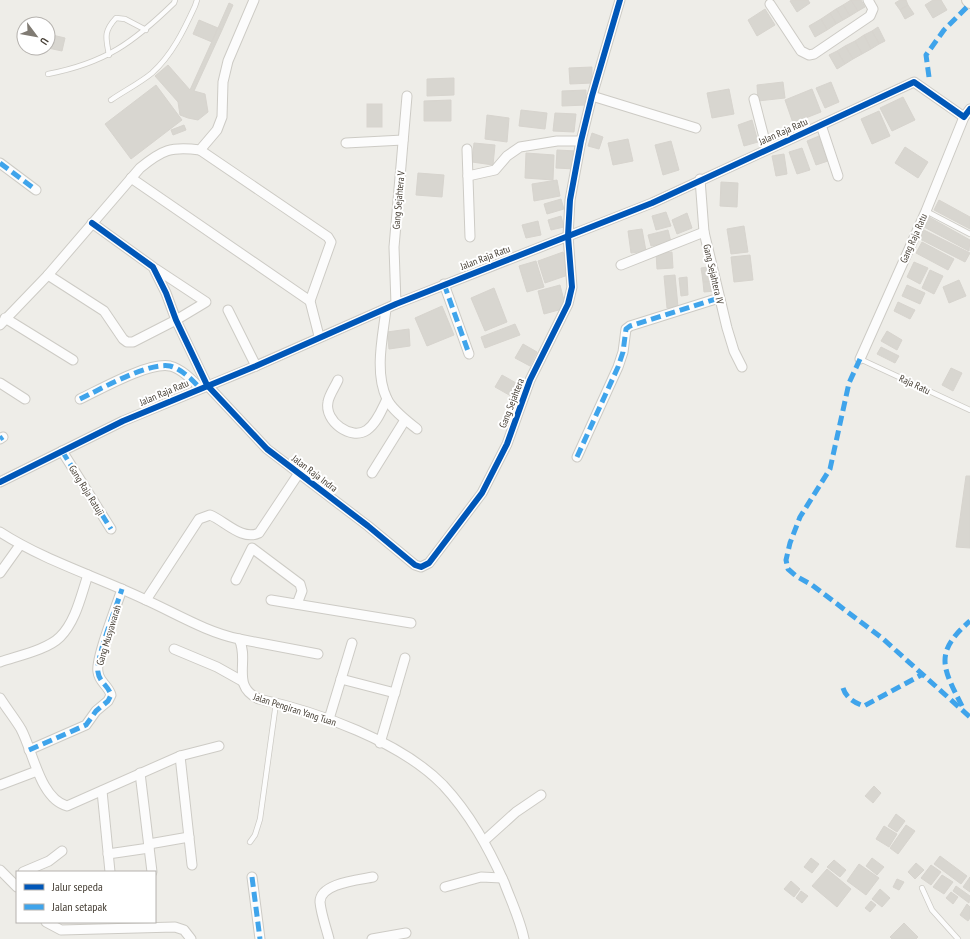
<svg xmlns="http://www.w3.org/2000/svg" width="970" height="939" viewBox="0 0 970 939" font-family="'PT Sans Narrow',sans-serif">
<rect width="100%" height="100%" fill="#eeede8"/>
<g fill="#d8d6d0" stroke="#d7d4ce">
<path d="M792 0H808L810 3 797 12 790 1Z"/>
<path d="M851 0 858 11 850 16 843 5Z"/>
<path d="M851 0H861L865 7 858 11Z"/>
<path d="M900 0H906L908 5 900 10 895 3Z"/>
<path d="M933 0H941L947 10 933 18 925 5Z"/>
<path d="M229 3 233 5 222 30 218 28Z"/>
<path d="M843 5 850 16 843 20 836 9Z"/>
<path d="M908 5 914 14 905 19 900 10Z"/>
<path d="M765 9 775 25 757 36 748 20Z"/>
<path d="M836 9 843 20 836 24 830 13Z"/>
<path d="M830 13 836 24 827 30 821 19Z"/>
<path d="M821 19 827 30 815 37 809 26Z"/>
<path d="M199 20 218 28 212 42 193 34Z"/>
<path d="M878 27 885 41 879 44 872 31Z"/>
<path d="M218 28 222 30 194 91 205 94 208 112 198 120 188 118 180 115 178 102 155 76 168 65 190 90Z"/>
<path d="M872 31 879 44 871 49 864 35Z"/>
<path d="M48 34 65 38 62 51 48 48Z"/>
<path d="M864 35 871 49 862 54 855 41Z"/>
<path d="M855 41 862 54 853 59 845 46Z"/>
<path d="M845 46 853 59 845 64 837 51Z"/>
<path d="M837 51 845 64 837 69 829 55Z"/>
<path d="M592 67V83L570 84 569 68Z"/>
<path d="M454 78V95L427 96V79Z"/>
<path d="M783 82 785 98 758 101 757 85Z"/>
<path d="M831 82 839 102 825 108 816 88Z"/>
<path d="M156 85 182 120 131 159 105 124Z"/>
<path d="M729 89 734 114 712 118 707 93Z"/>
<path d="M812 89 821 112 793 123 785 100Z"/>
<path d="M586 90V105L562 106V91Z"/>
<path d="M903 97 915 120 892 131 880 108Z"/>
<path d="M451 100V121H424V101Z"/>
<rect x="367" y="104" width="15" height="23"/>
<path d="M521 110 547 113 545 129 519 126Z"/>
<path d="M879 111 890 136 872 144 861 119Z"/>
<path d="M555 113 576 114 574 132 553 131Z"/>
<path d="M487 115 509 118 507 142 485 139Z"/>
<path d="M752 120 758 142 744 146 738 125Z"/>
<path d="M184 125 186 130 173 135 171 130Z"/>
<path d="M592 133 603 137 599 149 588 146Z"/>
<path d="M819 136 828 161 816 165 807 141Z"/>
<path d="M628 139 633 161 613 165 608 143Z"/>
<path d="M671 141 679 170 663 175 655 145Z"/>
<path d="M474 143 495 145 493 165 472 162Z"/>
<path d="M905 147 928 162 918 178 895 163Z"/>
<path d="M802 148 810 170 797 174 789 152Z"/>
<path d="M557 150 576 151 575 169 556 168Z"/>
<path d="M526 153 554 155 553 180 525 178Z"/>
<path d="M784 154 787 174 776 176 772 156Z"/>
<path d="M418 173 444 175 442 197 416 195Z"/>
<path d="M557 180 560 196 534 201 532 184Z"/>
<path d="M721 182 738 183 737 207 720 206Z"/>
<path d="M561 199 564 209 547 214 544 204Z"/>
<path d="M939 200 970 217V229L934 210Z"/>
<path d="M666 212 671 226 656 230 652 216Z"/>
<path d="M687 213 692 228 677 234 672 220Z"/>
<path d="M561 216 564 227 551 230 548 220Z"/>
<path d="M929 217 970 240 969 251 924 227Z"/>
<path d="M538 221 541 235 526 238 522 225Z"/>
<path d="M744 226 748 252 731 254 727 229Z"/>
<path d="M642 229 646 251 631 253 628 231Z"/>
<path d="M668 230 671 242 651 246 648 235Z"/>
<path d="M924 230 970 253 965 262 920 239Z"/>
<path d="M922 242 954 259 948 270 916 253Z"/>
<path d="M563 252 571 274 545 283 538 261Z"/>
<path d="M672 252 673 268 657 269 656 253Z"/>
<path d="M750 255 753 280 734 282 731 257Z"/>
<path d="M536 261 544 287 527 292 519 266Z"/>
<path d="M914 262 928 268 920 284 907 277Z"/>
<path d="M713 266V272L702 274 701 268Z"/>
<path d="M930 270 943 276 934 294 922 288Z"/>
<path d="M713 272 714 281 703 282 702 274Z"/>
<path d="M675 275 678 307 667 308 664 276Z"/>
<path d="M687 277 688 295 681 296 679 278Z"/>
<path d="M959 280 966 296 949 303 943 287Z"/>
<path d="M714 281 715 291 704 292 703 282Z"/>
<path d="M560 285 566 308 544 314 538 291Z"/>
<path d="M907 285 925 293 920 304 902 296Z"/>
<path d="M494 288 507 322 485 331 471 298Z"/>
<path d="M898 302 915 310 910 319 894 311Z"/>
<path d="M442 306 454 335 427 346 415 318Z"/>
<path d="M515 324 520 335 485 348 481 337Z"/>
<path d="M409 329 410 346 389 349 387 332Z"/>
<path d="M887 331 902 340 897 350 881 341Z"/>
<path d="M523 344 537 352 530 366 515 358Z"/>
<path d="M881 347 899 356 895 363 877 354Z"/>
<path d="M951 368 962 373 953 391 942 385Z"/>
<path d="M502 375 525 388 518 400 495 387Z"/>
<path d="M966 476H970V548L956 547Z"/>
<path d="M874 786 881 793 873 803 865 796Z"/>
<path d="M896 814 905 821 897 832 888 826Z"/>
<path d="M906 825 915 831 898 854 890 848Z"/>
<path d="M884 826 897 834 889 847 876 839Z"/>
<path d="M940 856 967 876 961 884 934 864Z"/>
<path d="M811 858 819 864 812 873 804 867Z"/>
<path d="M872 858 884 867 877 875 866 866Z"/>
<path d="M834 860 846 870 840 877 827 867Z"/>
<path d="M916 863 924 870 915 879 908 872Z"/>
<path d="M859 864 879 878 866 895 847 881Z"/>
<path d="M931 865 941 872 931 885 921 878Z"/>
<path d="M827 869 851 889 837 907 812 886Z"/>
<path d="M942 875 953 882 944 894 933 887Z"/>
<path d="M970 877V892L963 887Z"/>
<path d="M897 879 904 882 899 890 893 887Z"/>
<path d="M791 881 800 889 794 897 784 889Z"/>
<path d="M956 886 970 896 969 903 953 891Z"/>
<path d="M880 889 890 898 882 907 872 899Z"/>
<path d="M801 891 808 896 802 903 796 898Z"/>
<path d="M951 892 958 897 953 904 946 898Z"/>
<path d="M871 901 876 905 870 912 865 908Z"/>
<path d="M967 904 970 907V918L968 921 960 915Z"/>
<path d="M904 923 918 937 916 939H892L890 937Z"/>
</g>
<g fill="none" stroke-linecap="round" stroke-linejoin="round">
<g stroke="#cdcbc5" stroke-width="6">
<g id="service">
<path d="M109 55C106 38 103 32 116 18L125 19 146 30"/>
<path d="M48 74C105 63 133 43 174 3L175 0"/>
<path d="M111 100C124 91 140 83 152 73 172 55 184 30 195 6L197 0"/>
<path d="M926 211 970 234"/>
<path d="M860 359 970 410"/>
<path d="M250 842 255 835 260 819 276 703"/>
<path d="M922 888 932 910 958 939"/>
</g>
</g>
<g stroke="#cdcbc5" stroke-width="11">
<g id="minor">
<path d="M770 4 801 51 809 55 814 54 870 16 873 9 868 0"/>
<path d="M592 96 696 128"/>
<path d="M754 99 767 149"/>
<path d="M821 125 838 176"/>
<path d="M346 143 403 140"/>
<path d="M467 149 470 237"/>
<path d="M200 150 328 237 331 242 310 301 319 336"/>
<path d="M0 163 36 190"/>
<path d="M468 176 495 170 507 156 520 147 557 141H581"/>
<path d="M131 178 310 301"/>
<path d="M700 179 704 232 727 328 734 351 742 367"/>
<path d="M92 223 153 267 166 293 176 320 207 385 267 449 368 526 415 565 421 567 429 563 482 493 507 444 530 380 568 304 572 287 568 236 570 200 581 141 592 96 620 0"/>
<path d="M621 265 704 232"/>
<path d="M48 275 104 311 123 339 127 342H133L176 320 206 302 156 269"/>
<path d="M444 284 469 354"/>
<path d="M396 304 394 247 407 96"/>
<path d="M386 309C383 336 374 372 387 399 392 410 407 421 417 429"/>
<path d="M228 310 256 366"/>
<path d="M5 318 73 360"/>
<path d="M0 325 48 275 140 168C162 150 171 146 200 150L217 130 222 117 223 82 228 61 254 0"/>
<path d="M860 359 926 211 964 117"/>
<path d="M338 380C335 387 329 395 328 402 324 421 351 441 367 430 377 423 382 409 387 399"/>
<path d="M0 383 25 399"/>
<path d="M80 399C101 389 148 362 170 366 182 369 192 380 200 388"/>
<path d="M0 439 3 437"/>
<path d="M62 451 111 529"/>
<path d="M577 457 618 367 623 352 626 329 630 326 719 298"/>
<path d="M372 473 405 420"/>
<path d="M0 482 123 421 256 366 396 304 652 203 914 82 964 117 970 109"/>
<path d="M0 532C45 561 98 577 146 600 177 614 206 632 239 639 250 661 230 686 259 699 318 712 400 741 443 785 470 814 488 847 504 882 511 901 520 919 524 939"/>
<path d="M0 573 20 545"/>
<path d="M236 580 252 548 300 584 302 591 297 604"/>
<path d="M146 600 199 519 210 515C225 521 242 541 259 533L299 473"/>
<path d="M271 600 411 623"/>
<path d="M239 639 318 654"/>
<path d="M174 649 217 667 242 681"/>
<path d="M0 662C17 656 47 650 60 637 76 621 81 595 88 575"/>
<path d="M341 679 395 693"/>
<path d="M0 698C7 709 15 719 21 729 33 751 40 799 67 806L180 756 219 746"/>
<path d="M329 719 352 643"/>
<path d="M380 743 405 658"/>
<path d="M29 750 86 725 96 711 108 701 111 695C108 685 99 682 98 672 95 660 117 605 122 589"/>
<path d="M180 756 192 865"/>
<path d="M140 773 152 872"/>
<path d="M0 785 37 771"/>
<path d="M102 791 110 872"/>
<path d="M485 840 516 812 541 795"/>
<path d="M149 844 189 837"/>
<path d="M108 854 149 848"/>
<path d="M0 870 17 887"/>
<path d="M23 872 49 861 62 851"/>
<path d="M252 877 260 939"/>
<path d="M445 887 481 877 502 878"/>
<path d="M46 922 61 930 175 927 184 930 191 939"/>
<path d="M329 939C326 927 321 914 320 902 320 883 359 880 373 877"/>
<path d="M372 939 406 933"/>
</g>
</g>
<g stroke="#cecabf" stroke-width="14">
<path id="secondary" d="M968 0 970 2"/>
</g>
<use href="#service" stroke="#fcfcfc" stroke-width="4.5"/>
<use href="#minor" stroke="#fcfcfc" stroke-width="9"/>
<use href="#secondary" stroke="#f6f4ee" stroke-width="12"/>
<g stroke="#3fa4eb" stroke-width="5" stroke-dasharray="10 5" stroke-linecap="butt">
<path d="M929 77 926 55 944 30 970 4"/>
<path d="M0 163 36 190"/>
<path d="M444 284 469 354"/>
<path d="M860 359 849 383 830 469 800 517 790 543 786 560 788 569 796 576 812 585 882 638 970 717"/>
<path d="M80 399C101 389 148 362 170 366 182 369 192 380 200 388"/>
<path d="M0 439 3 437"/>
<path d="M62 451 111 529"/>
<path d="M577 457 618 367 623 352 626 329 630 326 719 298"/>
<path d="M843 688C846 698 855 703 864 706L923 674"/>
<path d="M962 706C943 668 933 653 970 621"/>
<path d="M29 750 86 725 96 711 108 701 111 695C108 685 99 682 98 672 95 660 117 605 122 589"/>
<path d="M252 877 260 939"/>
</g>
<g stroke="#fff" stroke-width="8">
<g id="cycleway">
<path d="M92 223 153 267 166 293 176 320 207 385 267 449 368 526 415 565 421 567 429 563 482 493 507 444 530 380 568 304 572 287 568 236 570 200 581 141 592 96 620 0"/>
<path d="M0 482 123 421 256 366 396 304 652 203 914 82 964 117 970 109"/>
</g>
</g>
<use href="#cycleway" stroke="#0057b8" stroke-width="6"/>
</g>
<g text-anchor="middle" stroke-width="4" stroke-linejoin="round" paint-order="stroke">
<g font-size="10" fill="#453e34" stroke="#fff">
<text transform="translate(783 131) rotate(-24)" y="4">Jalan Raja Ratu</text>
<text transform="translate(398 200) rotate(-85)" y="4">Gang Sejahtera V</text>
<text transform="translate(913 238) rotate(-66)" y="4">Gang Raja Ratu</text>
<text transform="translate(485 257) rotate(-21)" y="4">Jalan Raja Ratu</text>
<text transform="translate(714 274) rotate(77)" y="4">Gang Sejahtera IV</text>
<text transform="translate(915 384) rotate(25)" y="4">Raja Ratu</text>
<text transform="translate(164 392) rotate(-23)" y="4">Jalan Raja Ratu</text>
<text transform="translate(511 403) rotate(-69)" y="4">Gang Sejahtera</text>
<text transform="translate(315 473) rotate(37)" y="4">Jalan Raja Indra</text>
<text transform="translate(87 490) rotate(58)" y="4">Gang Raja Ratuji</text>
<text transform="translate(108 635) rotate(-73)" y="4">Gang Musyawarah</text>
<text transform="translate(295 709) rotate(18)" y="4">Jalan Pengiran Yang Tuan</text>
</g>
</g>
<rect x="16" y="871" width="140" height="52" fill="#ffffff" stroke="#b5b2ae"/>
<rect x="24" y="884" width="20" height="6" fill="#0057b8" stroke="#b5b2ae"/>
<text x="52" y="891" font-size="12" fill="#453e34">Jalur sepeda</text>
<rect x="24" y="904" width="20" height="6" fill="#3fa4eb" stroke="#b5b2ae"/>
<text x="52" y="911" font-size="12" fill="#453e34">Jalan setapak</text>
<g transform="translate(36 36) rotate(122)"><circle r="19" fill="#ffffff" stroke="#b5b2ae"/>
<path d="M0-3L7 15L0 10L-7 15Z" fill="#807b73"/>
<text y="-6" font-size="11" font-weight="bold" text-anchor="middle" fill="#453e34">U</text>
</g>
</svg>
